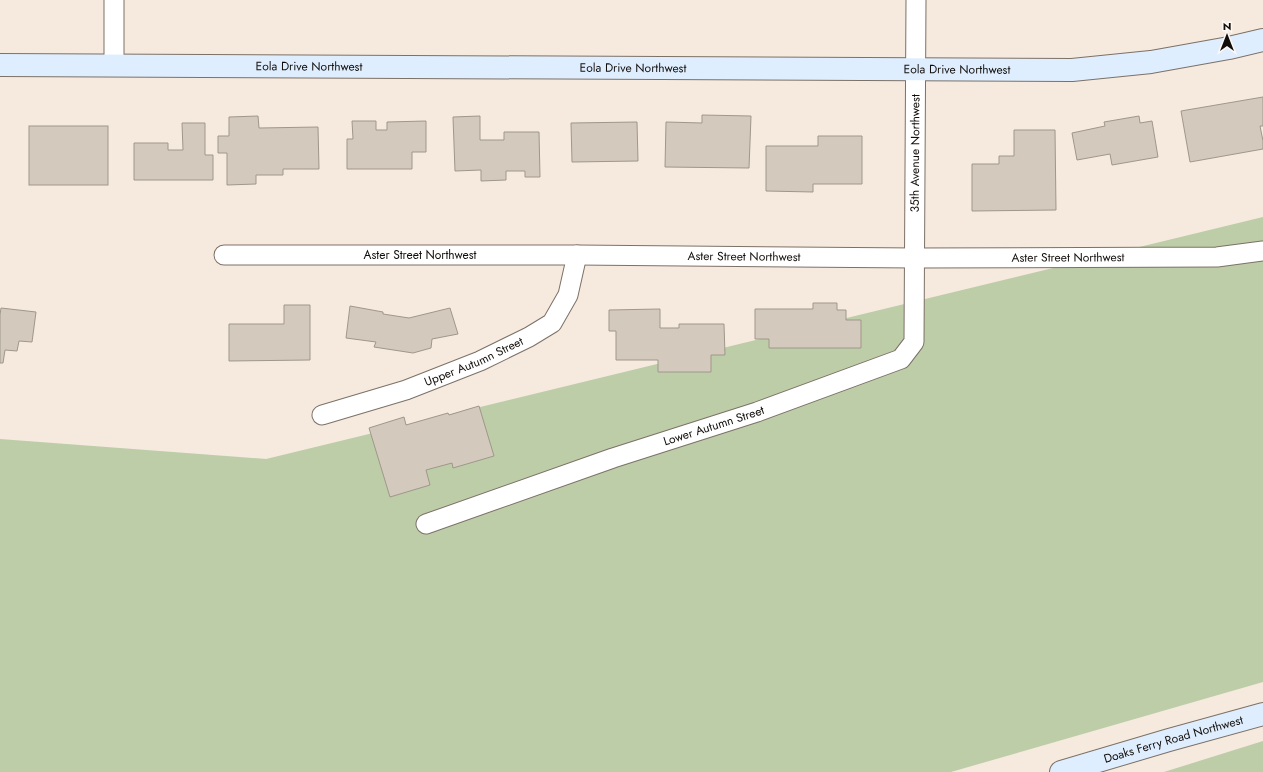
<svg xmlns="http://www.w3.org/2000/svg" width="1263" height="772" viewBox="0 0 1263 772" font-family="Jost,sans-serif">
<rect width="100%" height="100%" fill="#f6e9de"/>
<g fill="#bccda8">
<path d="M1263 217V682L951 772H0V439L266 459Z"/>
<path d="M1263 741V772H1164Z"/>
</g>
<g fill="#d3cabd" stroke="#a0978b">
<path d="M1263 97V126H1260L1263 141V149L1190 162 1181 111Z"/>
<path d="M702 115 751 116 749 168 665 167 666 122 702 123Z"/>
<path d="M258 116 259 128 318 127 319 169H283V175H256V184L227 185V153H218V136H229V117Z"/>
<path d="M480 116V140H504V132H539L540 177H525V171H506V180L481 181V170L455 171 453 117Z"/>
<path d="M1139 116 1140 123 1152 121 1158 157 1112 165 1110 154 1077 160 1072 133 1105 126 1104 122Z"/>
<path d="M352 121H376V130H387V122L426 121V152H412V169H347V139H353Z"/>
<path d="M637 122 638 161 572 162 571 123Z"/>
<path d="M182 123H205V155H213V180H134V143H168V150H183Z"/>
<rect x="29" y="126" width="79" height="59"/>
<path d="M1014 130H1055L1056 210 972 211V164H999V156H1014Z"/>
<path d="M818 136H862V184H813V192L766 191V146H818Z"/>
<path d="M813 303H837V310H846V320H861V348H769V339H755V309H813Z"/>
<path d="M284 305H310V360L229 361V324H284Z"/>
<path d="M350 306 383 312V314L409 318 450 308 458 334 432 339 431 348 413 353 374 347 376 342 346 338Z"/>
<path d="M1 308 36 312 32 342 19 341 17 351 5 350 3 363H0V315Z"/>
<path d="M660 309V328H679V324H724L725 355H711V372H658V360H616V331H609V310Z"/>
<path d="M479 406 494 456 453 468 452 463 426 470 430 485 390 497 369 428 404 417 406 425 448 413 449 415Z"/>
</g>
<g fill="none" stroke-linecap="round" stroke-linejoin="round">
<g stroke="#7c7167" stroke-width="21">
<g id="street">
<path d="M114 66V0"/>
<path id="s1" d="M224 255H577L915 258 1217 257 1263 251"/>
<path id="s2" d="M322 415 406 390 480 361 529 337 552 323 568 295 577 255"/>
<path id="s3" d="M426 524 613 458 757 412 901 359 914 342 916 0"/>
</g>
</g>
<g stroke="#7c7167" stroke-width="24">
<g id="secondary">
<path id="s4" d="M0 65 1072 70 1151 62 1229 48 1263 40"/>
<path id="s5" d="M1061 772 1169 740 1263 714"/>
</g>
</g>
<use href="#street" stroke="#fff" stroke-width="19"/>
<use href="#secondary" stroke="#dfeefe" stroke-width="22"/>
</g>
<g text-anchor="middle" stroke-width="3" stroke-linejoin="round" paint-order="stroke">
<g font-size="12" fill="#110d0a" stroke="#fdf8f4">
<text dy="4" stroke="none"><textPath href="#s4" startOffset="309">Eola Drive Northwest</textPath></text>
<text dy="4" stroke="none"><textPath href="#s4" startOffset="633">Eola Drive Northwest</textPath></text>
<text dy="4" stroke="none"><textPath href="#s4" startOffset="957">Eola Drive Northwest</textPath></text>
<text dy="4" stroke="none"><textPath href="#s3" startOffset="713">35th Avenue Northwest</textPath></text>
<text dy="4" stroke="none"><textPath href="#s1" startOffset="196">Aster Street Northwest</textPath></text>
<text dy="4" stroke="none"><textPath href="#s1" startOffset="520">Aster Street Northwest</textPath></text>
<text dy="4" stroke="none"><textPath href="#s1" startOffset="844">Aster Street Northwest</textPath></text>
<text dy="4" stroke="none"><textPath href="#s2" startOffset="161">Upper Autumn Street</textPath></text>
<text dy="4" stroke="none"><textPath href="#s3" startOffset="304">Lower Autumn Street</textPath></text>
<text dy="4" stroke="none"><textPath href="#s5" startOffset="117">Doaks Ferry Road Northwest</textPath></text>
</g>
</g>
<g transform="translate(1227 36)" stroke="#fdf8f4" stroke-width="3" paint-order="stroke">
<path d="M0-3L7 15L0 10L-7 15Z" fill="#110d0a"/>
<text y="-6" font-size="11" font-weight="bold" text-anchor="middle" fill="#110d0a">N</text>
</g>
</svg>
